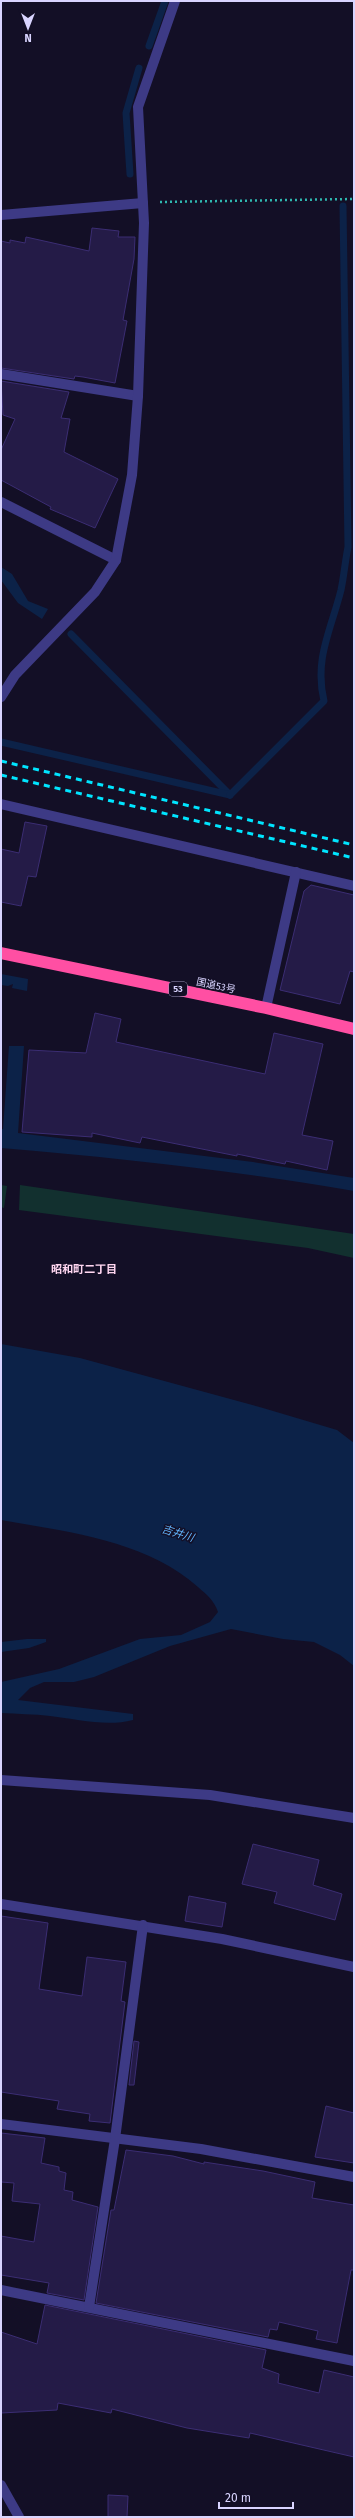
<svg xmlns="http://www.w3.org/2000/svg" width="355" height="2518" viewBox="0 0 355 2518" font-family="'Fira Sans','Noto Sans JP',sans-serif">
<rect width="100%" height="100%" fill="#130f26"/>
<g fill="#12302f">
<path d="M1 1185 7 1186 4 1208 1 1207Z"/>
<path d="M20 1185 354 1234V1258L308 1248 19 1210Z"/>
</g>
<g fill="#0c2248">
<path d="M1 567 12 574 28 601 48 609 42 619 18 603 1 580Z"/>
<path d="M1 974 28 979 27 991 12 988 13 984 8 986 1 985Z"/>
<path d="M9 1046H24L18 1133 253 1162 354 1178V1191C237 1171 120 1158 1 1148V1129H3Z"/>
<path d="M1 1344 80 1358 263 1408 337 1430 354 1443V1666L340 1655 314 1642 283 1639 231 1629 170 1646 94 1677 74 1682H44L30 1688 18 1700 133 1714V1720C106 1727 77 1719 50 1716 34 1714 17 1714 1 1713V1682L59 1669 140 1639 181 1635 210 1622 218 1612C214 1600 207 1595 198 1587 145 1540 68 1532 1 1520Z"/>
<path d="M27 1639H46V1642L29 1648 1 1652V1642Z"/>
</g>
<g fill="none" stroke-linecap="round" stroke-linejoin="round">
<g stroke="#0c2248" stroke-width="7">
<path d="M149 46 165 1"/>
<path d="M130 174 126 113 139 68"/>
<path d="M71 634 230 795"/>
<path d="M1 742 230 795"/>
<path d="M230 795 324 701C314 659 331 630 341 590 344 576 345 562 348 547L343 206"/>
</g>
</g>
<g fill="#241b47" stroke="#3b2d73">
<path d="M92 228 119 231 118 237H135L134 259 123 320 127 321 115 383 83 377 75 376 74 379 1 368V241L10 243V240L25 243 26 237 89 251Z"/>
<path d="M1 381 69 392 61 418 70 419 64 452 118 479 95 528 50 509 51 507 1 480V450L15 419 3 415Z"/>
<path d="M25 822 47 826 36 877 28 876 21 906 1 902V849L19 853Z"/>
<path d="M311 885 354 895V972L350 971 340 1004 280 990 304 891Z"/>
<path d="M95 1013 121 1019 116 1042 265 1074 274 1033 323 1044 302 1135 333 1141 327 1170 286 1161 285 1164 237 1154V1156L142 1137 140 1143 92 1133V1137L22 1132 29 1050 86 1053Z"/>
<path d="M253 1844 319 1860 313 1885 342 1894 335 1920 274 1903 277 1892 242 1884Z"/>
<path d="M189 1896 226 1903 222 1927 185 1921Z"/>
<path d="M1 1916 48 1923 39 1989 82 1996 87 1957 126 1962 121 2001 125 2002 110 2123 89 2121 90 2114 57 2109 59 2101 1 2092Z"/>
<path d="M134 2041 139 2042 134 2085H129Z"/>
<path d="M326 2106 354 2113V2163L315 2157Z"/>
<path d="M1 2133 45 2138 41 2163 59 2167V2171L66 2173 64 2190 73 2192 72 2200 98 2207 84 2300 47 2293 49 2283 1 2275V2236L34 2242 40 2204 12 2201 14 2183 1 2182Z"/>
<path d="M126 2150 173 2156 204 2164V2162L263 2171 315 2182 312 2198 354 2205V2270H351L337 2343 316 2339 318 2331 279 2322 277 2330 270 2329 268 2337 96 2303 111 2210H114Z"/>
<path d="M45 2305 266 2350 262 2368 279 2374 278 2383 319 2393 324 2370 354 2377V2457L250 2433 249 2438 187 2428 112 2409 111 2413 58 2403 57 2410 1 2413V2332L37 2344Z"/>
<path d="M108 2495 128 2496 127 2517H108Z"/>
</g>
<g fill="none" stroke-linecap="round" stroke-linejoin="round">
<path stroke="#2fb8b0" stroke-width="2.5" stroke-dasharray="2 3" stroke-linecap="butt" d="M160 202 354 199"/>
<g stroke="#3d3a85" stroke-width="10">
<path d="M1 215 143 203"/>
<path d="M1 374 138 396"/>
<path d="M1 502 116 560"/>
<path d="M1 697 15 675 95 592 116 560 132 475 138 396 144 223 138 107 175 1"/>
<path d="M1 804 354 886"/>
<path d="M266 1008 296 872"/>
<path d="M1 1780 210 1795 354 1818"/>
<path d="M1 1904 222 1939 354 1967"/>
<path d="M1 2124 201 2149 354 2177"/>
<path d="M1 2290 354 2361"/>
<path d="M89 2307 115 2139 143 1925"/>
<path d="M1 2485 19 2517"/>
</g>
<path stroke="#ff4fa3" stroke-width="12" d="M1 953 266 1008 354 1029"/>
<g stroke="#00e5ff" stroke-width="3" stroke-dasharray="6 5" stroke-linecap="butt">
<path d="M1 761 354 845"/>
<path d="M1 775 354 858"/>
</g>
</g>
<g text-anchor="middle" stroke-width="3" stroke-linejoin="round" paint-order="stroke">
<rect fill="#130f26" stroke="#9e99be" stroke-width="1" x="169" y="982" width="18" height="14" rx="3"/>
<g font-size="9" font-weight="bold" fill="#d9d4ff">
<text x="178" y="992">53</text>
</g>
<g font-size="10" fill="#d9d4ff" stroke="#130f26">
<text transform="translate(216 985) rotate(12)" y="4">国道53号</text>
</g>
<g font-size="11" font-weight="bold" fill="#ffd6f0" stroke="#130f26">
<text x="84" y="1273">昭和町二丁目</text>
</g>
<g font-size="11" font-style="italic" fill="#62b6ff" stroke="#130f26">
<text transform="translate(178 1533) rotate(17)" y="4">吉井川</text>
</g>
</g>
<rect width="355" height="2518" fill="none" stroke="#d9d4ff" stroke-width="4"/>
<g transform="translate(28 28) rotate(180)" stroke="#130f26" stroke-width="3" paint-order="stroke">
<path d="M0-3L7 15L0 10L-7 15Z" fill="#d9d4ff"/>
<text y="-6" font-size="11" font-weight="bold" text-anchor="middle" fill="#d9d4ff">N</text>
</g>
<path d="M219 2502v6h74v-6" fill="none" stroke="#d9d4ff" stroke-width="2"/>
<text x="225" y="2502" font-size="12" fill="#d9d4ff" stroke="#130f26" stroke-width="3" paint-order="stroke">20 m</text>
</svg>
